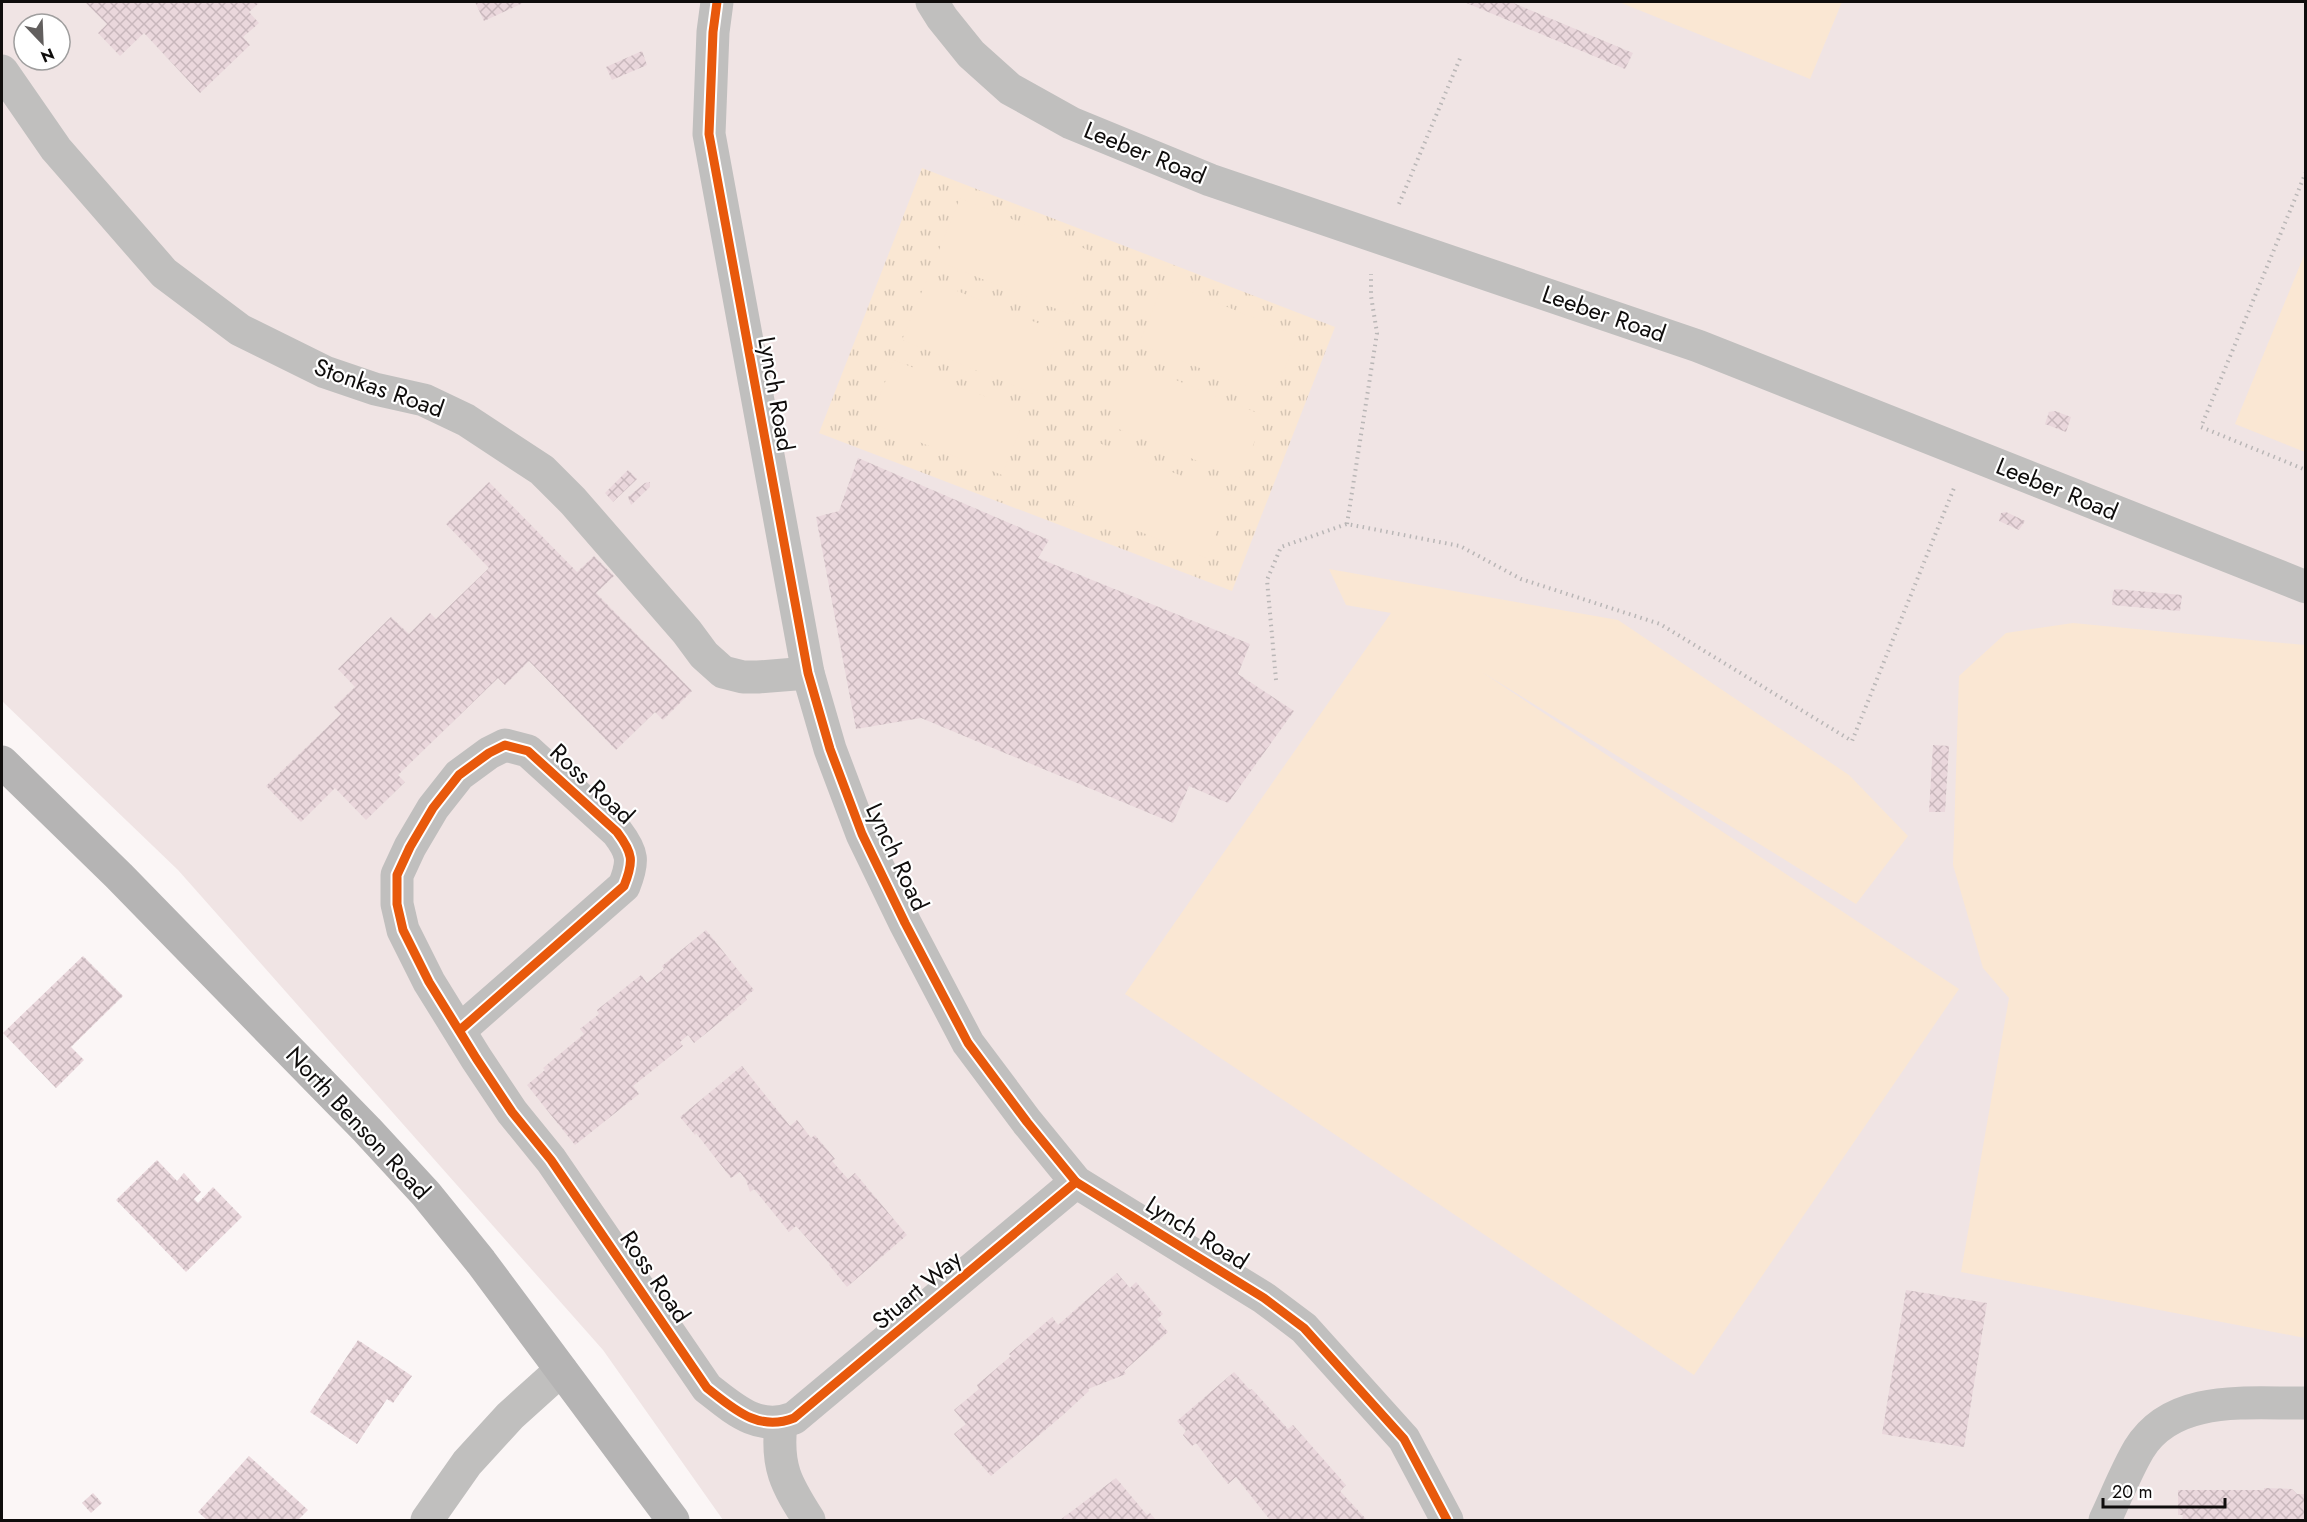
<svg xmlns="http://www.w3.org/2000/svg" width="2307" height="1522" viewBox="0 0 2307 1522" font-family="Jost,sans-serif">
<defs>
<pattern id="park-tufts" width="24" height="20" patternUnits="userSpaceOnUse" patternTransform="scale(1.5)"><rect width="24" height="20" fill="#fae7d3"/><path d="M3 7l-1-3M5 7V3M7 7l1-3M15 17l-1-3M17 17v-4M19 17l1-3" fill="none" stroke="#d5c5b4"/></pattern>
<pattern id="building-cross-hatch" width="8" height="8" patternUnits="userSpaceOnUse" patternTransform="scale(1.5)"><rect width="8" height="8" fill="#ead7dc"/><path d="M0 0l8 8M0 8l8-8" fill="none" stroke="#c8b7bc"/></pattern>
</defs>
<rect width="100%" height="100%" fill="#fbf6f6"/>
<path fill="#f0e4e4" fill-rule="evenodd" d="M2 2H2305V1520H723L603 1350 178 870 2 701ZM24 24H60V60H24Z"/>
<path fill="url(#park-tufts)" d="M922 168 1335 327 1232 591 819 433Z"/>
<g fill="#fae7d3">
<path d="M1619 2H1842L1810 79Z"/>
<path d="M960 198 1093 252 1069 314 935 260Z"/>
<path d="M2305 253V452L2235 424Z"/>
<path d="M927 279 1060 332 1036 395 902 340Z"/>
<path d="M1164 281 1298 336 1273 397 1139 344Z"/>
<path d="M894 360 1027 413 1002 475 869 422Z"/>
<path d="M1131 362 1265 416 1240 478 1106 424Z"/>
<path d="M1099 443 1232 496 1206 558 1073 505Z"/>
<path d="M1329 569 1618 620 1849 775 1908 836 1856 904 1482 672 1959 989 1694 1375 1125 994 1391 613 1346 605Z"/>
<path d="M2073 623 2305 645V1338L1961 1272 2009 998 1983 968 1953 865 1959 676 2006 633Z"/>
</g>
<g fill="url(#building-cross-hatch)">
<path d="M85 2H260L249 12 259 23 243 37 250 45 200 93 144 33 120 56 98 33 107 24Z"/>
<path d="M475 2H525L484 21Z"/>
<path d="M1464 2H1511L1633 53 1625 69Z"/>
<path d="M642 51 647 65 612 80 606 67Z"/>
<path d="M2055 411 2071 417 2066 432 2045 424 2049 412Z"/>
<path d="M858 458 1049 540 1038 558 1250 644 1238 674 1294 711 1228 803 1189 786 1173 823 921 718 856 729 816 517 839 511Z"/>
<path d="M628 470 637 479 613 502 605 493Z"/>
<path d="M489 482 577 572 594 556 614 576 596 593 692 691 663 720 655 712 616 750 529 661 505 685 498 678 398 775 405 782 366 820 335 788 301 822 266 786 341 714 334 707 355 687 338 669 391 617 409 634 430 613 436 619 489 568 446 524Z"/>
<path d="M650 482V487L631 505 628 497 645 483Z"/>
<path d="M2006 512 2025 521 2019 530 1999 521 2001 513Z"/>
<path d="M2115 589 2182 595 2180 611 2112 605 2113 592Z"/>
<path d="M1933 745 1949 746 1945 812H1929Z"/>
<path d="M706 930 754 990 745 997 747 1000 694 1043 688 1035 680 1042 683 1046 633 1086 639 1094 575 1145 527 1085 545 1070 543 1068 584 1034 580 1029 599 1014 597 1010 641 975 647 983 664 969 662 966Z"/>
<path d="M83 956 123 996 71 1047 84 1060 56 1088 3 1033Z"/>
<path d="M742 1066 790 1126 797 1120 811 1138 815 1135 835 1159 832 1161 848 1179 855 1173 907 1235 847 1287 829 1265 830 1264 796 1226 789 1232 754 1189 750 1192 746 1180 740 1172 731 1178 696 1133 695 1135 680 1117Z"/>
<path d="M157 1160 177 1181 184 1173 201 1192 194 1199 198 1203 213 1187 242 1217 186 1272 116 1200Z"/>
<path d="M1117 1273 1130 1288 1136 1282 1163 1314 1157 1319 1168 1332 1124 1371 1126 1374 1088 1389 1089 1391 1063 1415 991 1476 954 1434 966 1424 954 1410 979 1389 977 1385 1011 1356 1009 1354 1052 1317 1058 1325Z"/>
<path d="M1906 1290 1987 1303 1964 1447 1882 1434Z"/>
<path d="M358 1340 412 1376 393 1403 387 1399 357 1444 310 1412Z"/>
<path d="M1234 1372 1250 1390 1252 1389 1288 1429 1293 1425 1309 1443 1346 1485 1340 1491 1367 1520H1270L1236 1477 1228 1484 1196 1443 1192 1446 1183 1435 1186 1431 1177 1421Z"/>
<path d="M249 1456 308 1510 298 1520H207L198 1512Z"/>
<path d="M1116 1478 1147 1515 1150 1513 1156 1520H1060Z"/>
<path d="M2264 1488 2292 1489 2297 1494H2306V1520H2182L2183 1515H2178V1490H2264Z"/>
<path d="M93 1493 102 1503 91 1513 82 1503Z"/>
</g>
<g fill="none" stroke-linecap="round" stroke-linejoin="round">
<g stroke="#b9b6b6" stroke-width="4" stroke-dasharray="1.5 4.5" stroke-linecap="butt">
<path d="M2306 172 2201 427 2306 470"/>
<path d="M1399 204 1461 56"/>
<path d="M1347 524 1377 333 1371 296V274"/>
<path d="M1276 680 1267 580 1281 547 1347 524 1460 546 1521 579 1660 624 1852 741 1954 488"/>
</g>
<g stroke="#c0bfbe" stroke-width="33">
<path d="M717 2 713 32 709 134 808 673 830 749 862 834 905 923 968 1043 1027 1122 1076 1182 1264 1298 1304 1328 1404 1439 1447 1520"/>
<path d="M932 2 942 18 971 54 1010 89 1071 123 1210 180 1698 346 2306 587"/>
<path d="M2 71 56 149 164 273 240 330 325 372 375 389 424 400 466 420 542 470 573 501 687 632 704 655 723 672 743 677H758L808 673"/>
<path d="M460 1030 624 886C634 861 633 853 617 832L528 751 505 745 489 753 459 775 433 808 410 847 397 875V904L403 930 429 982 476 1058 512 1112 551 1160 707 1388C734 1409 758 1432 794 1418L1076 1182"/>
<path d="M781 1423C776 1467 786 1484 809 1520"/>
<path d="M2105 1520C2116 1497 2126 1471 2139 1449 2173 1393 2250 1404 2306 1403"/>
</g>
<path stroke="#c0bfbe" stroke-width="33" d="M427 1520 467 1463 510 1416 561 1370"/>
<path stroke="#b5b4b4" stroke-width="33" d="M2 762 119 876 367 1130 426 1194 481 1262 673 1520"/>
<g stroke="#fff" stroke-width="13">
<g id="cycleway">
<path d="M717 2 713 32 709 134 808 673 830 749 862 834 905 923 968 1043 1027 1122 1076 1182 1264 1298 1304 1328 1404 1439 1447 1520"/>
<path d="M460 1030 624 886C634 861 633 853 617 832L528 751 505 745 489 753 459 775 433 808 410 847 397 875V904L403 930 429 982 476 1058 512 1112 551 1160 707 1388C734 1409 758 1432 794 1418L1076 1182"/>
</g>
</g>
<use href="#cycleway" stroke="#e8590c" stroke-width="9"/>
</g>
<g text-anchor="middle" stroke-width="4.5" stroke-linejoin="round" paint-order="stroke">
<g font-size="24" fill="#0f0d0c" stroke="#fff">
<text transform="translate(1145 153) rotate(22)" y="8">Leeber Road</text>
<text transform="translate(1604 314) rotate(19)" y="8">Leeber Road</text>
<text transform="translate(379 388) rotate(19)" y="8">Stonkas Road</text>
<text transform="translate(776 394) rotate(80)" y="8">Lynch Road</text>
<text transform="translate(2057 489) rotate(22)" y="8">Leeber Road</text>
<text transform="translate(592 784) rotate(43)" y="8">Ross Road</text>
<text transform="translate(897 857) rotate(65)" y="8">Lynch Road</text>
<text transform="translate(358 1123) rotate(47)" y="8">North Benson Road</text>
<text transform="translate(1197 1233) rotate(32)" y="8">Lynch Road</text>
<text transform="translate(655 1277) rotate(56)" y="8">Ross Road</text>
<text transform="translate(917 1290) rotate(-40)" y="8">Stuart Way</text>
</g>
</g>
<rect width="2307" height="1522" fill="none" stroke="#0f0d0c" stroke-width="6"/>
<g transform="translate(42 42) rotate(157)"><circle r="28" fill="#ffffff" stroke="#9f9e9e" stroke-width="1.5"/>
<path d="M0-4.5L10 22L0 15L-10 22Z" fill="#625f5e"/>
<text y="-9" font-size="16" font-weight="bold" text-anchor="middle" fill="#0f0d0c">N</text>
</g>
<path d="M2103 1498v9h122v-9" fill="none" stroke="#0f0d0c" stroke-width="3"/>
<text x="2112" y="1498" font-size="18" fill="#0f0d0c" stroke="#ffffff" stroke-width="4.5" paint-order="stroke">20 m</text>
</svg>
